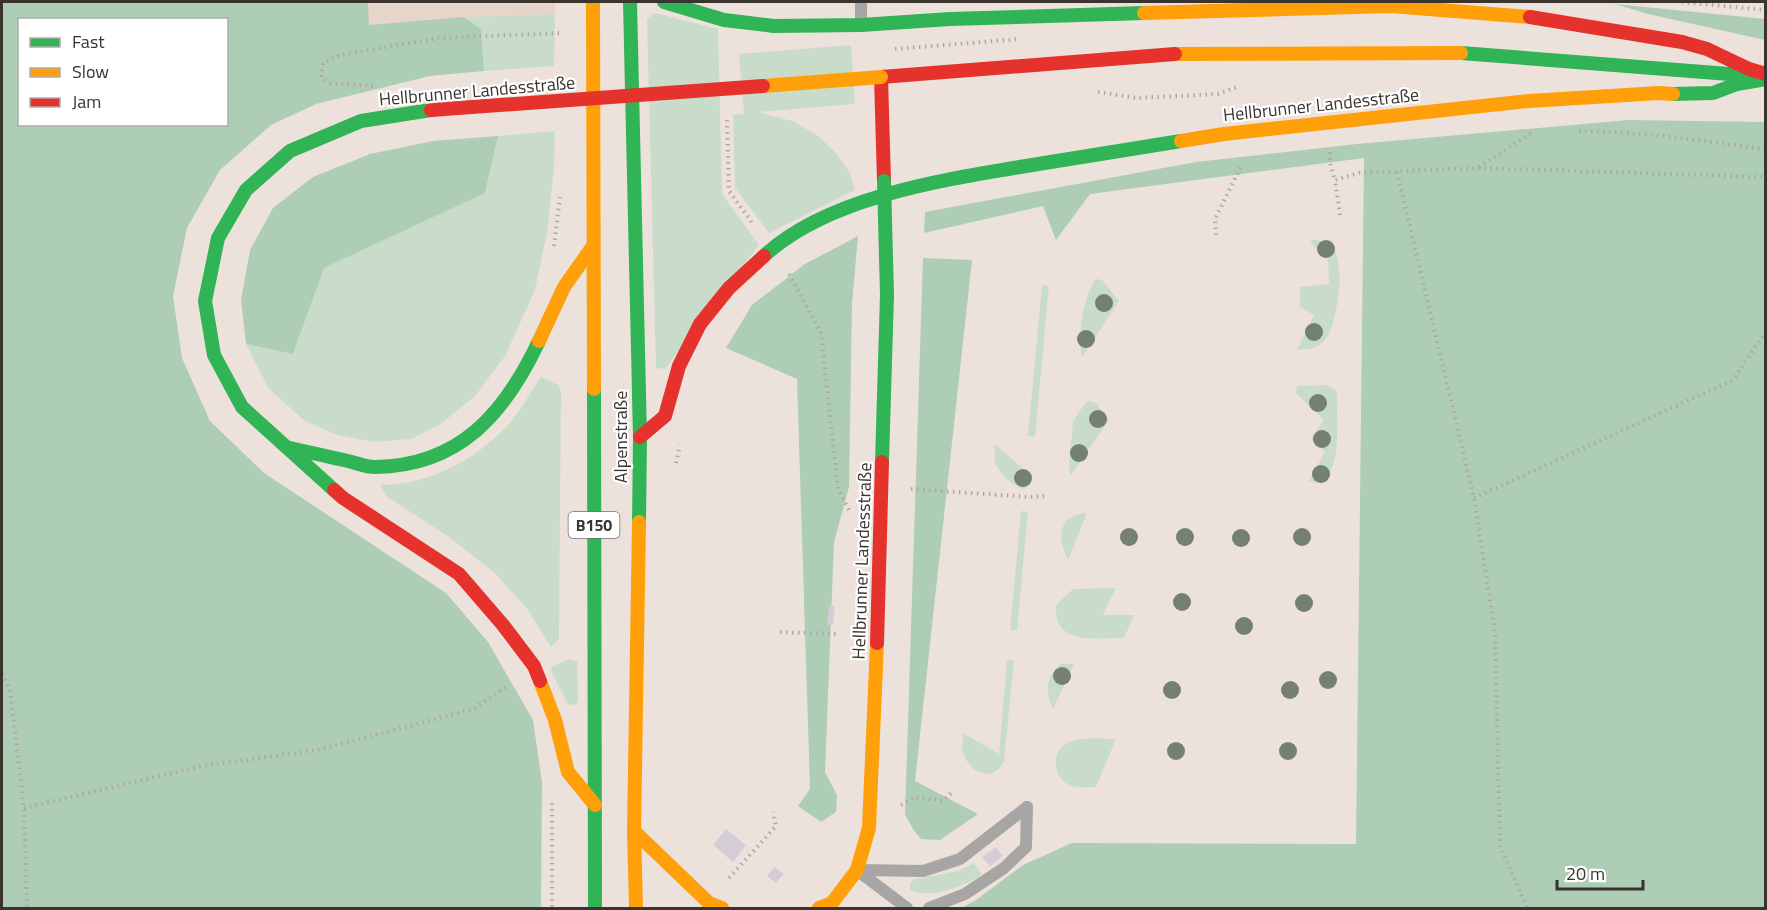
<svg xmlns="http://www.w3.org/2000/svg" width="1767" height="910" viewBox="0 0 1767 910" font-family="'Titillium Web',sans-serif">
<rect width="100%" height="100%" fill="#ede2db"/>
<path fill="#e8d5c9" d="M368 2H555V14L463 17 369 25Z"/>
<g fill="#c9dcca">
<path d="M655 13 718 29 722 194 759 245 665 369 656 368 647 19Z"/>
<path d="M555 14 554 66 484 71 481 29 463 17Z"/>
<path d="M851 45 855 104 758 112 792 121 817 135 835 152 850 173 855 190 769 233 735 188 733 115 744 114 739 54Z"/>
<path d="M555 131 554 169 547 233 535 290 505 356 475 396 442 423 411 439 374 442 337 435 305 421 269 389 246 344 293 354 324 268 485 193 498 136Z"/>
<path d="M1313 239C1320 241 1329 242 1334 249 1345 264 1338 329 1323 342 1315 350 1307 349 1297 350L1314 315 1300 307V287L1329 284 1328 258 1310 243Z"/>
<path d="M1096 279 1102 280 1119 301 1082 357C1077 337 1083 295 1096 279Z"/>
<path d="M1042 285 1049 286 1035 437 1028 436Z"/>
<path d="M541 377 558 385 561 391 559 639 551 647 528 610 495 573 449 537 386 496 380 485C428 485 474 461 507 426 520 412 530 393 541 377Z"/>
<path d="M1327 385 1337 391C1336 412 1341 454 1330 472 1327 477 1320 481 1315 483L1309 481 1325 452 1311 439 1324 420 1296 393 1297 386Z"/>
<path d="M1090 401 1096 403 1109 420 1071 475 1069 469 1073 421 1086 402Z"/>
<path d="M995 444 1031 476V483L1025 489C1016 488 1003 477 998 468 993 462 995 451 995 444Z"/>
<path d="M1021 511 1028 512 1017 630H1010Z"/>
<path d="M1087 513 1068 560C1057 538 1057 515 1087 513Z"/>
<path d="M1116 588 1103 615H1134L1124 638C1096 638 1053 646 1056 605L1073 589Z"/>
<path d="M569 659 577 661 578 702 574 705 568 704 551 671 552 667Z"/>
<path d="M1007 660 1014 661 1004 761C992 786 965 771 962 747 962 743 963 737 963 733L999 754Z"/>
<path d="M1061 664H1074L1053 709C1045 693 1045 676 1061 664Z"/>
<path d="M1116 739 1096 787C1089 787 1079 788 1072 786 1052 780 1050 750 1069 742 1083 736 1102 739 1116 739Z"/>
<path d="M974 863 982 875C963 886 931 900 910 890V883L915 879 958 871Z"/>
</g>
<g fill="#adcdb4" fill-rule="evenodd">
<path d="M2 2H368L369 25 463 17 481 29 484 71 430 76 316 104 271 125 220 170 187 228 173 296 182 358 210 421 264 473 446 593 488 642 533 720 542 782 541 908H2ZM20 20H226V124H20Z"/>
<path d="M1615 4 1765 19V40L1648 14Z"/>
<path d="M1629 120 1765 122V908H961L976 900 1023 865 1072 843 1356 844 1364 158 1090 194 1056 240 1043 206 924 233 925 212 1196 162 1357 144Z"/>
<path d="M498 136 485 193 324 268 293 354 246 344 241 300 250 250 273 208 313 177 370 154 433 141Z"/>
<path d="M858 236 852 304 849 487 834 542 825 772 837 795 836 812 821 822 798 806 810 789 797 379 726 348 752 305 805 264Z"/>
<path d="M923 258 972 260 915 781 978 814 940 840 921 839 913 829 905 814Z"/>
</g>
<g fill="#d5cdd6">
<path d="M829 606H835L833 625H827Z"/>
<path d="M726 829 746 845 733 862 713 845Z"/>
<path d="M996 847 1003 856 990 866 982 857Z"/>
<path d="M775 867 784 874 776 883 767 876Z"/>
</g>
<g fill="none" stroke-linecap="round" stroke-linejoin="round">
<g stroke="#aca8a6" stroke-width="4" stroke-dasharray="1.5 4.5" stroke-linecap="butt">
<path d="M1682 2 1766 10"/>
<path d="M373 86 330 83 321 77 323 63 340 55 439 38 562 33"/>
<path d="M1098 92 1137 98 1218 94 1239 86"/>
<path d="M727 120 729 191 753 224"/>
<path d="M1579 131C1642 132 1703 140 1766 150"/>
<path d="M1330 152V163L1335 180"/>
<path d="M1479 167 1531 133"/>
<path d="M1397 172 1474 498 1495 632 1500 846 1527 908"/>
<path d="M1340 215 1335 180 1359 173 1479 168 1766 177"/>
<path d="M1216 235 1215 219 1242 164"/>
<path d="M554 246 560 197"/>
<path d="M789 274 821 333 838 489 849 510"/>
<path d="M676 463 680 445"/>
<path d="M911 489 1030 497 1048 496"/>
<path d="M1474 498 1733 380 1766 331"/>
<path d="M780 632 836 634"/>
<path d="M2 674 10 690 24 808 27 908"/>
<path d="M552 803V908"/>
<path d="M901 805 915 797 943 801 954 790"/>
<path d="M24 808 202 766 317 750 474 709 508 685"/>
<path d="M729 878 776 826 773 812"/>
</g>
<g stroke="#a8a6a5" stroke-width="12">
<path d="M861 24V2"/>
<path d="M859 870 923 871 960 859 1027 807"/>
<path d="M858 871 907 908"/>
<path d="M929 908 965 894 1004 868 1026 847 1027 807"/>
</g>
<g stroke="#30b455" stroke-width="14">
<path d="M630 2 640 437 639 522"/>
<path d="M664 2 724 20 774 26 861 25 950 19 1144 13"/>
<path d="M1461 53 1742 75"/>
<path d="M1673 94 1713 93 1737 84 1766 79"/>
<path d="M764 256C828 196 948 179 1032 165 1082 157 1131 149 1181 141"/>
<path d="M594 389 595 908"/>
<path d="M290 448C309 452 329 457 348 461 357 463 366 467 375 467 460 466 505 413 539 341"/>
<path d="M882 462 887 295"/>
<path d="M334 490 242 407 214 355 205 301 218 238 246 190 290 151 361 121 431 110"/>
</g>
<g stroke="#ff9f0a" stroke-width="14">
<path d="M593 2 594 389"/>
<path d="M1144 13 1391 6 1530 17"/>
<path d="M1175 54 1461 53"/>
<path d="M1181 141 1224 134 1529 101 1659 93 1673 94"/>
<path d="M539 341 564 287 593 246"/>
<path d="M540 681 555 720 568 772 595 805"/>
<path d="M634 831 709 903 722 908"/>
<path d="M636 908 634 831 639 522"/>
<path d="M819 908 832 903 857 870 869 828 877 643"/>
</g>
<g stroke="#e5322d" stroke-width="14">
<path d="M1530 17 1682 42 1707 49 1749 69 1766 74"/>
<path d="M884 181 881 77 1175 54"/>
<path d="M640 437 665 416 679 366 700 324 729 288 764 256"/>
<path d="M334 490 343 498 459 574 503 625 534 666 540 681"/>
<path d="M877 643 882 462"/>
</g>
<path stroke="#aca8a6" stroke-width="4" stroke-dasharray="1.5 4.5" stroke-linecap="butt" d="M895 49 1020 39"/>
<path stroke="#30b455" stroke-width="14" d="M884 181 887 295"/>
<path stroke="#ff9f0a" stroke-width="14" d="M763 86 881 77"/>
<path stroke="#e5322d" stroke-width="14" d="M431 110 763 86"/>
</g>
<g fill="#758074">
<circle cx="1326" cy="249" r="9"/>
<circle cx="1104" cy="303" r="9"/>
<circle cx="1314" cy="332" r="9"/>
<circle cx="1086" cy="339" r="9"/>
<circle cx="1318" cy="403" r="9"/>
<circle cx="1098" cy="419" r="9"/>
<circle cx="1322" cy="439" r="9"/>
<circle cx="1079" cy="453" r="9"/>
<circle cx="1321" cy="474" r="9"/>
<circle cx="1023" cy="478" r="9"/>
<circle cx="1129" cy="537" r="9"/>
<circle cx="1185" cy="537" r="9"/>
<circle cx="1302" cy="537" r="9"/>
<circle cx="1241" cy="538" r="9"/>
<circle cx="1182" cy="602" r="9"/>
<circle cx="1304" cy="603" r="9"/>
<circle cx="1244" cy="626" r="9"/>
<circle cx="1062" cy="676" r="9"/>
<circle cx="1328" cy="680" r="9"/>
<circle cx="1172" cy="690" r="9"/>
<circle cx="1290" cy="690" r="9"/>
<circle cx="1176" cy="751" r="9"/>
<circle cx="1288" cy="751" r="9"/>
</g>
<g text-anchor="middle" stroke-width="4.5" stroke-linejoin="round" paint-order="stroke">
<rect fill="#fff" stroke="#75706d" stroke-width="1.5" x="568.5" y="512" width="51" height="26" rx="4.5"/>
<g font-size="16" font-weight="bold" fill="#3a332e">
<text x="594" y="531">B150</text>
</g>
<g font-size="18" fill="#3a332e" stroke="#fff">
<text transform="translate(477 91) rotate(-5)" y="6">Hellbrunner Landesstraße</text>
<text transform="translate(1321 105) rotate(-6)" y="6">Hellbrunner Landesstraße</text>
<text transform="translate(621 437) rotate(-90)" y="6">Alpenstraße</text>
<text transform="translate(862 561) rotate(-88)" y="6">Hellbrunner Landesstraße</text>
</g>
</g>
<rect width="1767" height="910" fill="none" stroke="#3a332e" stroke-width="6"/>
<rect x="18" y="18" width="210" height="108" fill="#ffffff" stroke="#b0adab" stroke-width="1.5"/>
<rect x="30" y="38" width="30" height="9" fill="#30b455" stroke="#b0adab" stroke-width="1.5"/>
<text x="72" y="48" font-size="18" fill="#3a332e">Fast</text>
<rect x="30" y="68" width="30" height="9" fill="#ff9f0a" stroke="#b0adab" stroke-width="1.5"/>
<text x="72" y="78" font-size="18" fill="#3a332e">Slow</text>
<rect x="30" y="98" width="30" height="9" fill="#e5322d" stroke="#b0adab" stroke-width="1.5"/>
<text x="72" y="108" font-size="18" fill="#3a332e">Jam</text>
<path d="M1557 880v9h86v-9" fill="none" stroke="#3a332e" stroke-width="3"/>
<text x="1566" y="880" font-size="18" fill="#3a332e" stroke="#ffffff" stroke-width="4.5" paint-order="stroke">20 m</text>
</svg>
